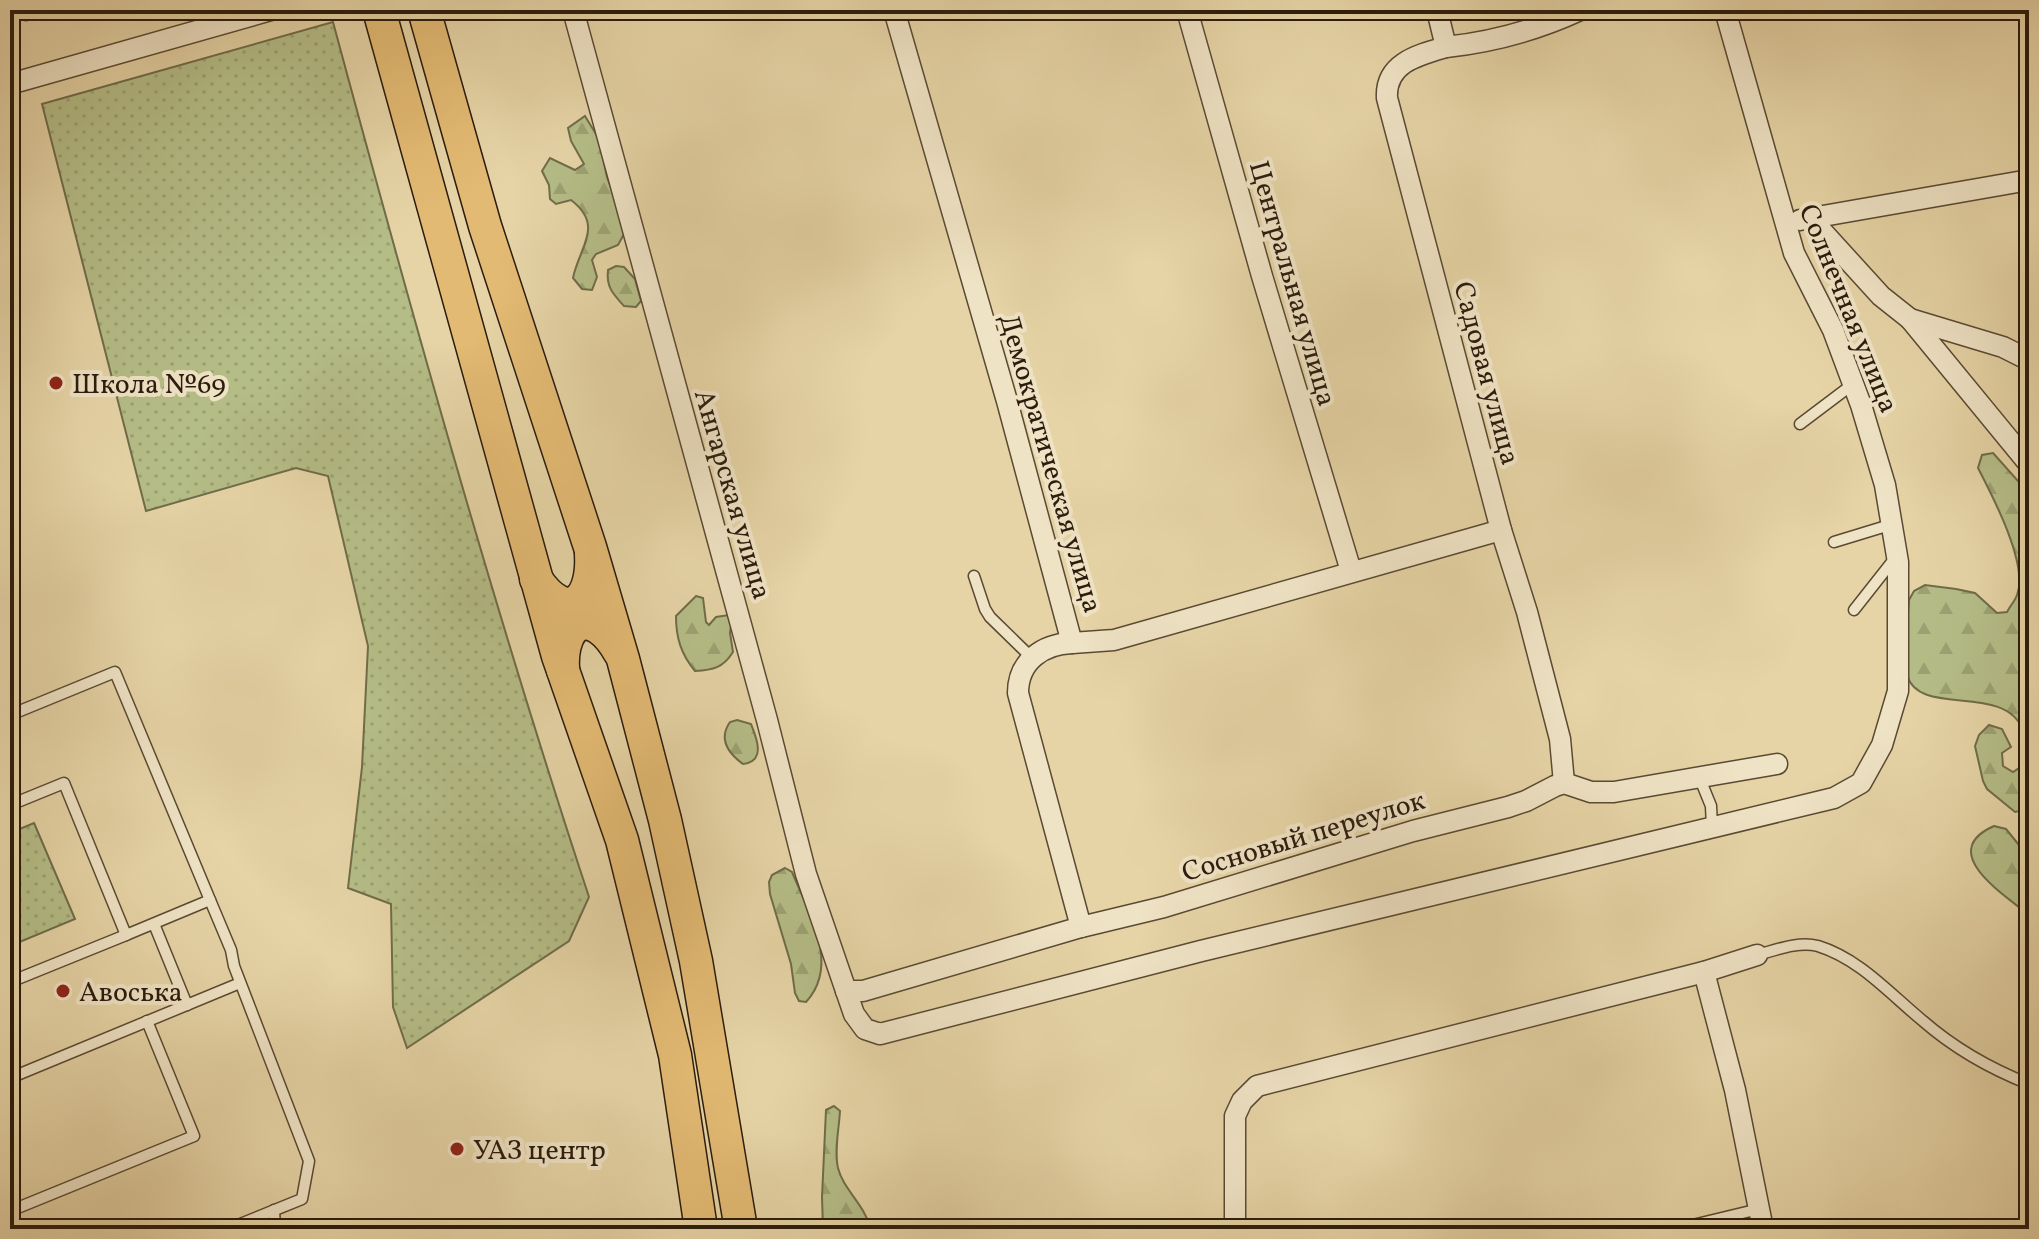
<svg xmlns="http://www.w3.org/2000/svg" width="2039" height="1239" viewBox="0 0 2039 1239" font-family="Vollkorn,serif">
<defs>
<pattern id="forest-firs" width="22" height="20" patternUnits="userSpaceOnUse" patternTransform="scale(2)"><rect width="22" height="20" fill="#b5bd87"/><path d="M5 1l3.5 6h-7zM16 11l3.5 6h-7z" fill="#9ca273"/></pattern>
<pattern id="park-dots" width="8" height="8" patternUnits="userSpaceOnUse" patternTransform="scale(2)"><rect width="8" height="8" fill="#b5bd87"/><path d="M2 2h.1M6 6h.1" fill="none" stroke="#9ca273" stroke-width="1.8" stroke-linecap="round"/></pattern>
</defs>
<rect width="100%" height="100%" fill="#e6d4a6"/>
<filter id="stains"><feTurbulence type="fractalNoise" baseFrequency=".0025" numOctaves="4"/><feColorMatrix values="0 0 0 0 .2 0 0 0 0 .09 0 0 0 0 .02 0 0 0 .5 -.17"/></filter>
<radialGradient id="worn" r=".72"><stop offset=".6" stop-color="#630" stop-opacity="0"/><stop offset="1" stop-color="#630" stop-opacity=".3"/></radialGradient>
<g fill="url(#forest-firs)" stroke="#706c4a" stroke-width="2">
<path d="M585 116 599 139 607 177 618 207 624 234 618 245 596 254 592 260 597 277 592 290 582 289 573 278C579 247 605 226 571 200L556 204 550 199 549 185 542 171 550 158 575 170 584 164 571 141 568 128Z"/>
<path d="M616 266 624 267 635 279 641 301 636 307 624 306C613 294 606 287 608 270Z"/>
<path d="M1993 453 2019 482 2029 498V809L2015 812 1987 789 1983 781 1975 746 1979 735 1989 725 2002 729 2011 747 2002 753 2003 766 2013 772 2022 766C2026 752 2028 744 2023 730 2004 682 1919 718 1907 675 1903 664 1908 615 1909 600L1914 591 1925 585 1956 589 1975 593 1997 613 2007 612C2010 606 2015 601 2017 595 2029 565 1992 495 1978 468L1982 455Z"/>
<path d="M696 596 703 598 706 622 709 625 716 617 729 615 732 619 730 633 733 652C723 668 713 670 695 671 681 654 676 638 676 616Z"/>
<path d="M737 720 751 724C757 739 766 761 743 764 728 753 718 739 730 722Z"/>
<path d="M1994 826 2006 829 2023 850 2024 863 2029 875V915C2005 895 1935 852 1994 826Z"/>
<path d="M785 868 792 872C808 911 841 964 806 1002L799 1001 795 993 791 964 770 894 769 882 772 875Z"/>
<path d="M834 1106 840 1111C839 1129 834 1151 838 1168 843 1189 864 1204 871 1229H823L822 1197 826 1110Z"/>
</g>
<g fill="url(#park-dots)" stroke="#706c4a" stroke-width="2">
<path d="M333 22C412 315 494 609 589 897L569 941 407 1048 393 1007 391 904 348 888 362 767 368 646 328 476 296 468 146 511 42 104Z"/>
<path d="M34 823 75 919 10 946V833Z"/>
</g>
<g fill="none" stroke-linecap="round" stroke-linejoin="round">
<g stroke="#5a4a33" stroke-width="13">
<g id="lane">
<path d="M24 10 26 15 44 10"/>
<path d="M1800 424 1853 384"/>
<path d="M1834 542 1893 524"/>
<path d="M974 576 985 609 990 617 1032 658"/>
<path d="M1854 610 1895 558"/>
<path d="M10 715 115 672 210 900 126 935 64 783 10 805"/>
<path d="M1700 779 1711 806 1712 827"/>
<path d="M210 900 231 950 234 966 309 1161 302 1199 228 1229"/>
<path d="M154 924 187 1005"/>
<path d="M1757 955C1776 950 1798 941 1818 946 1860 959 1890 994 1923 1021 1954 1048 1991 1069 2029 1084"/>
<path d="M10 982 126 935"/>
<path d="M10 1078 240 983"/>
<path d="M274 1210 275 1229"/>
<path d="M10 1211 194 1136 147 1021"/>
<path d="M1676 1229 1759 1209"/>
</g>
</g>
<g stroke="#5a4a33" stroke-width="23">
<g id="street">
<path d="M573 10 767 720 806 874 854 1014 865 1029 880 1034 1201 951 1834 798 1861 783 1882 745 1898 691V562L1885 485 1861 405 1833 330 1794 253 1725 10"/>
<path d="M894 10 1007 401 1072 643 1114 640 1501 530"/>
<path d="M1187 10 1262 276 1351 571"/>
<path d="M1437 10 1446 47C1418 55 1385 63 1387 98L1501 530 1527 612 1560 739 1564 783"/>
<path d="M1446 47C1492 42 1537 30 1580 10"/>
<path d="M10 84 271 10"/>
<path d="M1810 218 1881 296 1910 319 2029 464"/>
<path d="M1800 220 2029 180"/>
<path d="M1910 319 2003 347 2029 360"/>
<path d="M1072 643C1043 644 1018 661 1018 693L1081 927"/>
<path d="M1704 972 1735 1090 1763 1229"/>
<path d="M846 991H863L1081 927 1164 907 1413 831 1508 807 1526 801 1555 786 1564 783 1591 792H1614L1777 764"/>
<path d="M1235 1229V1116L1242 1101 1257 1086 1704 972 1757 955"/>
</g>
</g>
<g stroke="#2b1c0d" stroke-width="35">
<g id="primary">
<path d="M379 10 558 656 622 840 675 1055 701 1229"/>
<path d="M424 10 485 226 590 547 623 659 665 820 696 961 741 1229"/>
<path d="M536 579C567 625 594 601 591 554"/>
<path d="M563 670C560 618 594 606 620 653"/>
</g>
</g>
<use href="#lane" stroke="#efe3c5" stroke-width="10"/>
<use href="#street" stroke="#efe3c5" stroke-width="20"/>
<use href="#primary" stroke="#e3ba73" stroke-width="32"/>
</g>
<g fill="#8f2418" stroke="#efe3c5" stroke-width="3">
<circle cx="56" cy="383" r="8"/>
<circle cx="63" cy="991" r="8"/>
<circle cx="457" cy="1149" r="8"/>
</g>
<g text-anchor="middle" stroke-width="8" stroke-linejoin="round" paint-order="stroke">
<g font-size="28" fill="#2b1c0d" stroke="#efe3c5">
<text transform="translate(1294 283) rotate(74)" y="10">Центральная улица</text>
<text transform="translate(1850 308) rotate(68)" y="10">Солнечная улица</text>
<text transform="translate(1488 373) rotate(75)" y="10">Садовая улица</text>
<text transform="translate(1052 463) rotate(74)" y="10">Демократическая улица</text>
<text transform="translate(734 494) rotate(74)" y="10">Ангарская улица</text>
<text transform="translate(1303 835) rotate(-17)" y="10">Сосновый переулок</text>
</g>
<g font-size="28" fill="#2b1c0d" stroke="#efe3c5" text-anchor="start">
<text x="72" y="393">Школа №69</text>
<text x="79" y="1001">Авоська</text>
<text x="473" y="1159">УАЗ центр</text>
</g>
</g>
<rect width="2039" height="1239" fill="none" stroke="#e6d4a6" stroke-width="40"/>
<rect x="12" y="12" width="2015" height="1215" fill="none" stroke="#2b1c0d" stroke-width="4"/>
<rect x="20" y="20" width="1999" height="1199" fill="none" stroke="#2b1c0d" stroke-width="2"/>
<rect width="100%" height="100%" filter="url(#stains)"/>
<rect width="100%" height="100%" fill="url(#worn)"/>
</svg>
